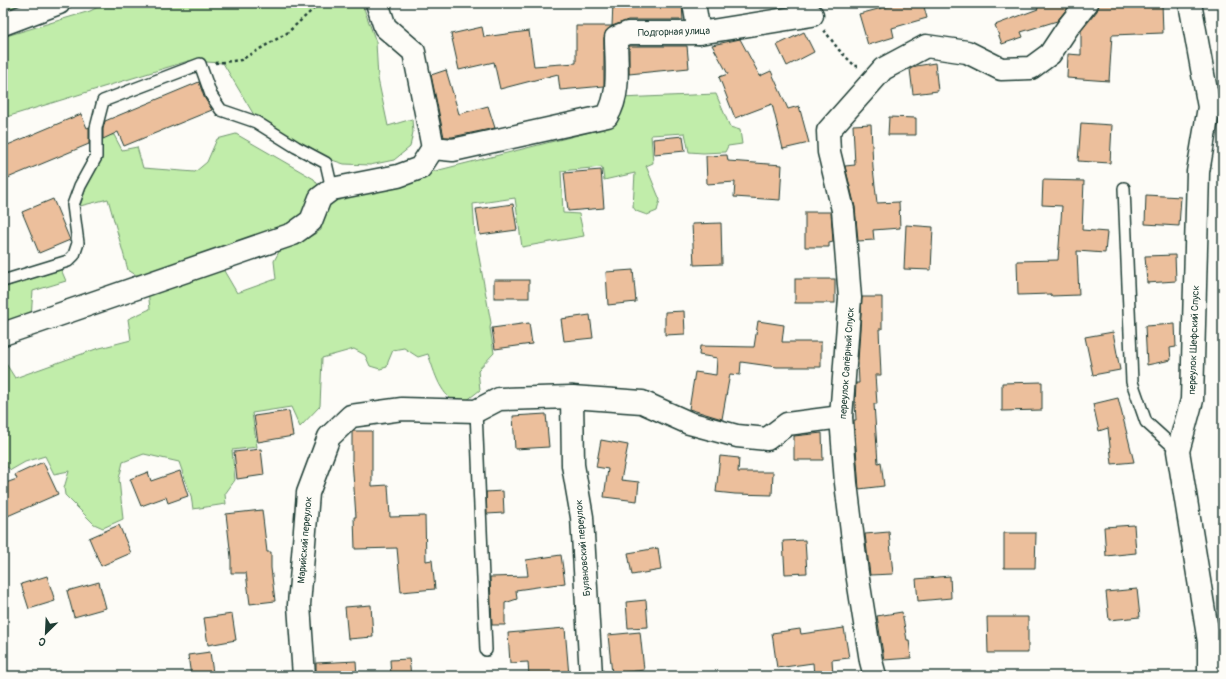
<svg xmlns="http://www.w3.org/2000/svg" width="1226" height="679" viewBox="0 0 1226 679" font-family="Pangolin,sans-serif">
<rect width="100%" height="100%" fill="#fdfcf7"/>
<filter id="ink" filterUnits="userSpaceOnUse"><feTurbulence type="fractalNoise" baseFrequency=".025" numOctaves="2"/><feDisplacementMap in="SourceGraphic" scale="8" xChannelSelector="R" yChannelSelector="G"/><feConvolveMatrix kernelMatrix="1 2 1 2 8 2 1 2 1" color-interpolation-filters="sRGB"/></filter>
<g filter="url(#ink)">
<g fill="#c1edaa" stroke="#70956f">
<path d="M3 3H42L3 17Z"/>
<path d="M106 3H362L376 42 378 79 388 126 412 119 413 132 410 147 394 160 370 165 344 164 323 157 257 120 223 63 188 61 3 118V37L90 11Z"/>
<path d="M716 94 730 127 740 130 742 144 728 146 725 152 703 153 689 152 685 133 651 135 653 163 646 166 660 200 657 211 647 215 636 211 633 207 635 173 604 180 602 167 561 171 563 213 579 214 584 236 522 247 515 198 473 204 475 235 491 323 490 328 494 353 478 370 480 390 461 405C440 397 435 373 428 354L418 357 404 348 393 350 388 362 387 367 380 369 370 366 365 355 354 349 322 358 320 406 300 427 291 407 252 413 257 447 232 450 235 480 225 494 226 504 193 509 191 496 179 462 144 454 123 462 119 479 123 519 103 528 94 524 65 495 64 488 69 471 54 474 45 456 25 462 11 470 3 464V359L15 378 96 349 131 340 128 319 150 309 148 290 220 264 237 293 276 279 274 261 281 248 308 238 321 230 324 210 336 196 610 127 621 113 620 98Z"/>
<path d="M101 134 114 135 122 150 137 147 143 168 195 172 207 162 217 139 236 134 314 179 321 189 305 218 289 229 146 276 136 275 128 270 108 199 80 206 86 188 91 158Z"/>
<path d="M60 267 66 281 33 291 31 317 3 327V288Z"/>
</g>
<g fill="#ecbf9c" stroke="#1f3d34">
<path d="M613 3H682L683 20H628L612 26Z"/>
<path d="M901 3H923L927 18 892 28 894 37 868 45 859 14Z"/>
<path d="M1036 3H1069L1070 5 1057 21 1021 32 1023 37 1002 44 995 25 1038 9Z"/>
<path d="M1102 3H1162L1163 33 1112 35 1109 81 1067 78 1068 54 1081 55V31L1097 11 1099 5Z"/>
<path d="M576 26H612L606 31 604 38V86L560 90 558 74 500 89 494 62 459 70 451 34 482 27 484 37 529 31 534 66 576 63Z"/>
<path d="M804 32 814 52 787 66 777 45Z"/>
<path d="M740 39 760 76 771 71 788 109 799 106 809 143 783 149 772 104 735 118 719 77 728 74 712 45Z"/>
<path d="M629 46H687L689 68 629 74Z"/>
<path d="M935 63 938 91 913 94 910 69 916 66Z"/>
<path d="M446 70 459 114 488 106 495 128 452 137H444L431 75Z"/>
<path d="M199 82 204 97 212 110 124 146 118 132 103 139V129L105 121Z"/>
<path d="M81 114 87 128 89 127V144L3 180V147Z"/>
<path d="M889 117 916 118V135H888Z"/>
<path d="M1081 123 1112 125 1110 163 1078 161Z"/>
<path d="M871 124 873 168 877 203 899 202 900 228 873 230 874 240 858 241 855 207 845 166 855 165 853 125Z"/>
<path d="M683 136 685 151 654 154 653 139Z"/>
<path d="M727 155 728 161 782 165 780 200 734 197 735 182 707 184 706 156Z"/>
<path d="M601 170 604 208 568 211 564 173Z"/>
<path d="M1043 180 1084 181 1082 230 1107 232 1105 253 1077 251 1079 295 1051 296V294L1018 295 1017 261 1058 260 1062 206 1042 205Z"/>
<path d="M1146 195 1181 197 1179 226 1145 224Z"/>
<path d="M53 199 70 240 39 253 22 212Z"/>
<path d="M513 204 517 230 480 235 476 209Z"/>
<path d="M805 212H831L833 242 829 243V247H805Z"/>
<path d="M721 223 722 264 694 265 692 224Z"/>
<path d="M906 225 933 227 931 270 904 269Z"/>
<path d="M1175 255 1176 281 1147 283 1145 256Z"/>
<path d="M633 270 636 302 608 305 606 272Z"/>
<rect x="795" y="279" width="40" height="24"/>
<rect x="494" y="280" width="35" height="18"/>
<path d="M862 297H882V329H879L881 375H875L877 404H874L878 463 881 462 884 486 859 489 854 420H856L855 404 856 383H859L858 362Z"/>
<path d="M684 311 685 334 665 335V312Z"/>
<path d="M590 315 593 338 564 341 561 319Z"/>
<path d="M758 321 784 325 782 342H821V367H777L741 362 740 375 730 374 722 419 689 409 695 372 716 375 717 358 699 355 700 346 754 347Z"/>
<path d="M529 323 532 344 495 349 492 328Z"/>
<path d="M1175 324 1176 347 1170 348 1171 360 1147 365 1145 326Z"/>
<path d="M1113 332 1120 370 1093 375 1085 337Z"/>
<path d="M1042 382V410L1002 411V383Z"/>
<path d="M1118 398 1134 462 1112 464 1108 428 1099 431 1093 404Z"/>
<path d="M289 411 293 436 258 442 254 416Z"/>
<path d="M546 414 549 447 515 449 513 416Z"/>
<path d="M354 431H372V486L388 485 390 517 425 516 426 561 432 560 435 589 401 592 397 548 355 549 354 517H356L352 459V432Z"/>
<path d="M822 433 823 460H794V436Z"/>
<path d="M601 440 628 445 621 480 639 482 637 501 604 497 608 469 596 467Z"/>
<path d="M261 449 264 475 237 479 234 452Z"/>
<path d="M720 456 739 458 738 472H773L772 495 735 494 716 492Z"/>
<path d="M43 462 58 494 3 518V484L17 479 15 475Z"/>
<path d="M180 471 188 496 168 503 166 497 141 506 130 479 148 472 151 481Z"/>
<path d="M503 491 504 513 487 514 486 492Z"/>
<path d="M262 510 267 552H271V568L275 601 250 604 246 573H231V557L226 514Z"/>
<path d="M119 525 131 553 101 566 89 538Z"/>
<path d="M1134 525 1136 553 1106 556 1104 527Z"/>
<path d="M889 532 893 574 870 575 865 534Z"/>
<path d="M1004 533H1036L1035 568H1004Z"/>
<path d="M805 540 807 573 785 574 783 541Z"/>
<path d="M658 548 661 570 632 575 628 553Z"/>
<path d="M561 555 565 583 516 590 517 599 505 603V625H492L490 577 528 576 526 560Z"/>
<path d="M47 576 55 601 29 609 21 584Z"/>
<path d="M950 576 951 598 918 601 916 579Z"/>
<path d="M99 582 106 608 74 617 67 591Z"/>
<path d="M1137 589 1140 617 1109 620 1106 592Z"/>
<path d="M646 600 648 627 628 628 626 602Z"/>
<path d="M371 605 373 637 348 639 345 607Z"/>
<path d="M902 612 907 640H909L911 658 884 660 877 616Z"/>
<path d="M232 614 236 640 208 645 204 618Z"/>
<path d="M987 617H1028V653H988Z"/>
<path d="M565 628 569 676H529L528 662 510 663 508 633Z"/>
<path d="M844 628 849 658 832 660 833 676H814L813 663 777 668 772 633 800 629 801 634Z"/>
<path d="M640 632 644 670 612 674 608 635Z"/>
<path d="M210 652 213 673 191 676 188 655Z"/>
<path d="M409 659 411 676H391L390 660Z"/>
<path d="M356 661 357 676H316V663Z"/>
</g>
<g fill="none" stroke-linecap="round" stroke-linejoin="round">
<g stroke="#1f3d34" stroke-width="14">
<g id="service">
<path d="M1124 188 1132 382 1146 422 1178 451"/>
<path d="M3 281 68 261 74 255 78 243 73 205 80 186 96 157V128L103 101 200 64 211 95 221 110 256 122 296 147 326 163 332 189"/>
<path d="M476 411 486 650"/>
</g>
</g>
<g stroke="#1f3d34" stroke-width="25">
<g id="minor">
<path d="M377 3 385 27 414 52 433 148 453 150 607 116C621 94 616 63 616 38L628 33H699L812 15"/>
<path d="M694 3 699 33"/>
<path d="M1190 3 1209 107 1198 172 1192 400 1178 451 1209 642V676"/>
<path d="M3 24 59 3"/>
<path d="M3 334 293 234 311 221 320 198 332 189 398 176 420 168 433 148"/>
<path d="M572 397 573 465 582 517 591 676"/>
<path d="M304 676 299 605 308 493 329 437 351 416 402 409 476 411 499 399 572 397 642 402 689 423 737 436 767 439 787 424 841 417"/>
<path d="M875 676 871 661 857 573 846 483 841 417 850 298 843 210 829 152 828 131 883 69 926 46 967 52 1001 69 1031 68 1050 54 1068 27 1087 3"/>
</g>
</g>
<g stroke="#1f3d34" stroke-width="2.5" stroke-dasharray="3 3" stroke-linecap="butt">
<path d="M824 30 839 50 855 66H858"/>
<path d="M215 63 241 60 287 33 320 3"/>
</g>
<use href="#service" stroke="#fdfcf7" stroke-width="11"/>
<use href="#minor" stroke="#fdfcf7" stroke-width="22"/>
</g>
</g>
<g text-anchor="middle" stroke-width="3" stroke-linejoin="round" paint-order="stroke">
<g font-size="10" fill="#1f3d34" stroke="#fdfcf7">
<text transform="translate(674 31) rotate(-2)" y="4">Подгорная улица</text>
<text transform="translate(1193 340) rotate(-88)" y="4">переулок Шефский Спуск</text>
<text transform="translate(846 363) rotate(-86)" y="4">переулок Сапёрный Спуск</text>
<text transform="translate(304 540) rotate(-85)" y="4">Марийский переулок</text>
<text transform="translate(582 548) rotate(-95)" y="4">Булановский переулок</text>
</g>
</g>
<rect width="1226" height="679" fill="none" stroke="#fdfcf7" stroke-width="16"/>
<rect x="8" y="8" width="1210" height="663" fill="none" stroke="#1f3d34" stroke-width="1.5" filter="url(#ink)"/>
<g transform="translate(46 633) rotate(204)" stroke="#fdfcf7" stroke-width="3" paint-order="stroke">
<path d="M0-3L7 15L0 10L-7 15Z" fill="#1f3d34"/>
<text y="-6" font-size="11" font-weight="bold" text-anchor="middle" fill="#1f3d34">С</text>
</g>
</svg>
